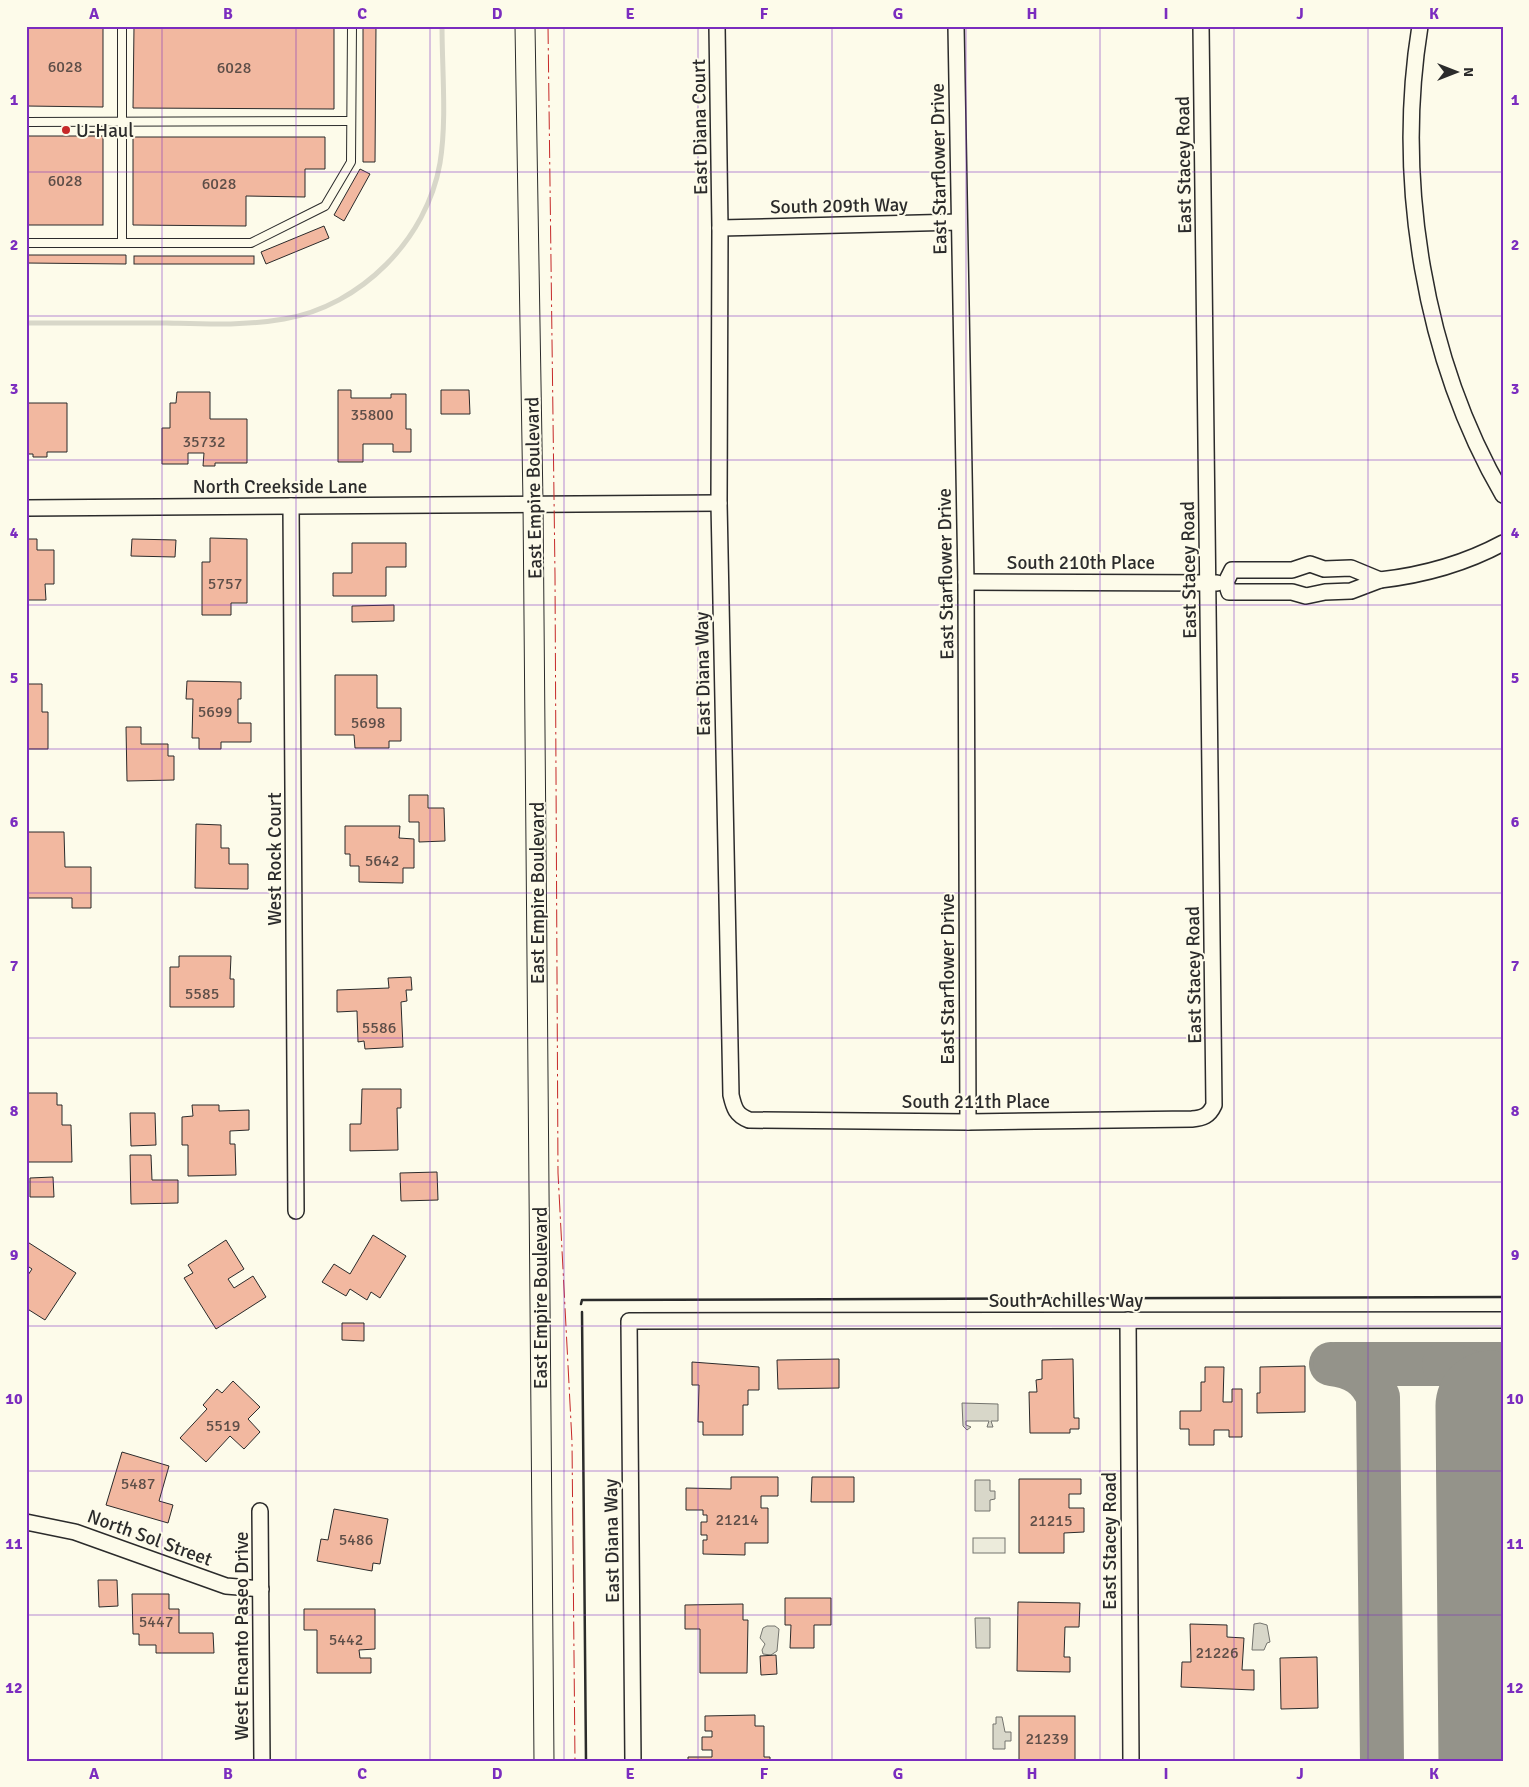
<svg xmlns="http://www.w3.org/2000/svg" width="1529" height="1787" viewBox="0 0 1529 1787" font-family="Signika,sans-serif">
<rect width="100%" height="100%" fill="#fdfbea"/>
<rect fill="#ecebdb" stroke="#74746e" x="973" y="1538" width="32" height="15"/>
<g fill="#d8d7c9" stroke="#74746e">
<path d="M962 1403 998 1404V1421H991L993 1427H987L989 1421H966V1425L971 1427 967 1430 963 1426Z"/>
<path d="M975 1480H990V1491H995V1499L990 1500V1511H975Z"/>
<path d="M975 1618H990V1648H976Z"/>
<path d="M1260 1623 1267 1625 1270 1642 1267 1643 1264 1650H1252L1254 1624Z"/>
<path d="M767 1626H775L779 1629 777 1651 771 1655 763 1654 762 1650 765 1644 760 1638 763 1628Z"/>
<path d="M996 1717H1002L1005 1732H1011V1741H1005V1749H993V1724H996Z"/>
</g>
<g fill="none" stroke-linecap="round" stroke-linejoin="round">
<path stroke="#d8d7c9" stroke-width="5" d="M26 323C73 323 120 323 167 323 205 324 245 326 284 319 361 306 427 239 440 163 447 120 442 70 442 26"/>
<g stroke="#94938a" stroke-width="44">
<path d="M1331 1364C1354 1367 1369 1375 1378 1397L1382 1761"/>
<path d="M1335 1364H1503"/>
<path d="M1444 1364C1469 1368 1488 1379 1491 1406"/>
</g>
<path stroke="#94938a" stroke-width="111" d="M1491 1406 1494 1761"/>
</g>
<g fill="#f2b8a0" stroke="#2b2b2b">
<path d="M26 26H103V107L26 106Z"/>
<path d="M134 26H334V109L133 108Z"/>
<path d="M363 26H376L375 162H363Z"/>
<rect x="26" y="136" width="77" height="89"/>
<path d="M133 137H325V169H305V197L246 196V226L133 225Z"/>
<path d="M360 169 370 174 344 221 334 215Z"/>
<path d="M324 226 329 238 266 264 261 252Z"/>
<path d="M26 255H126V264L26 263Z"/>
<rect x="134" y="256" width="120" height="8"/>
<path d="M338 390H351V398H391V394H406V429H411V452H393V444H363V462H338Z"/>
<path d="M441 390H469L470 414H441Z"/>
<path d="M177 392H210V419H247V463H215V466H203L204 453H188V464H162V428H170V403H176Z"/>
<path d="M26 403H67V452H47V457H33V454H26Z"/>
<path d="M210 538 247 539V603H231V615H202V562H210Z"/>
<path d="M26 539H37V550H54V584H45L46 600H26Z"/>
<path d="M132 539 176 540 175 557 131 556Z"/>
<path d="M352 543H406V567H386V596H333V573H352Z"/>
<path d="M394 605V621L352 622V606Z"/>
<path d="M335 675H377V708H401V741H389V748H355L354 735H335Z"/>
<path d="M187 681 241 682V699H238V723H251V742H221V749H199V738H192L193 699H186Z"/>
<path d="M26 684H42V712H48V749H26Z"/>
<path d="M126 727H141V744H168V756H174V780L127 781Z"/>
<path d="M409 795H428V808H444L445 841 419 842V822H409Z"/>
<path d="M196 824 221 825V848H229V864H248V889L195 888Z"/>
<path d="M345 826H400L399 838 414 839V868H403V883L359 882V866H350V854H345Z"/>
<path d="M26 832H64L65 867H91V908H72V898H26Z"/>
<path d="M179 956H231L230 979H234V1007H170V967H179Z"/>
<path d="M411 977 412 990H406L407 1001 401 1002 403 1047 365 1049 364 1041 358 1042 357 1011 337 1012V990L389 988 388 978Z"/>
<path d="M362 1089H401V1108H397L398 1150 350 1151V1124H361Z"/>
<path d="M26 1093H57V1105H62V1125H71L72 1162H26Z"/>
<path d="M192 1105H219V1111L249 1110V1130L230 1131V1144H235L236 1175 188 1176V1145H182V1117L193 1116Z"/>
<path d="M130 1113H155L156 1145 131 1146Z"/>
<path d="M130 1155H151L152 1180H178V1203L131 1204Z"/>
<path d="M437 1172 438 1200 401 1201 400 1173Z"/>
<path d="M53 1177 54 1197H30V1178Z"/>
<path d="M373 1235 406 1256 380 1298 371 1292 367 1300 350 1289 346 1296 322 1282 334 1264 350 1274Z"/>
<path d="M226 1240 244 1269 228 1279 234 1288 253 1276 266 1297 216 1329 184 1278 193 1273 188 1265Z"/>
<path d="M26 1241 76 1273 45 1320 26 1308V1278L32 1269 26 1265Z"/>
<path d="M342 1323H364V1341L342 1340Z"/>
<path d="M839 1359V1388L778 1389 777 1360Z"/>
<path d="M1073 1359 1074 1418H1079V1429H1070V1433H1030L1029 1392H1037L1036 1380 1042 1379V1360Z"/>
<path d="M692 1362 759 1367V1390H748V1405H743V1435H703V1422H698L699 1385H692Z"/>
<path d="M1305 1366V1412L1257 1413V1393H1260V1367Z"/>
<path d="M1205 1367H1224L1223 1402H1232V1389H1242V1437H1229V1430H1214V1445H1189V1429H1180V1411H1201V1382H1205Z"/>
<path d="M233 1381 260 1407 248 1419 260 1432 244 1449 230 1436 206 1462 180 1438 207 1409 203 1405 217 1389 222 1393Z"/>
<path d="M122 1452 169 1466 159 1501 173 1505 168 1523 106 1505Z"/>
<path d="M731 1477H778V1496H761V1508H768V1543H745V1555L703 1554V1540H707V1535H701V1522H707V1515H703V1510H686V1488L731 1489Z"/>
<path d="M812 1477H854V1502H811Z"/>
<path d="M1019 1479H1081V1494H1069V1508H1084V1532L1064 1533V1553H1019Z"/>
<path d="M334 1509 388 1519 380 1564 373 1563 372 1571 317 1561 321 1539 328 1540Z"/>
<path d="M98 1580H117L118 1606 99 1607Z"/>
<path d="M132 1594H169V1609H179V1633H213L214 1653H156V1645H139V1634H133Z"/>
<path d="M785 1598H831V1625H814V1648H790L791 1625H785Z"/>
<path d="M1018 1602 1080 1603 1079 1627H1065L1064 1657H1070V1672L1017 1671Z"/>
<path d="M743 1604V1620H748L747 1673H700V1629H685V1605Z"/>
<path d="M304 1609H375V1649L359 1650 360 1658H371V1673H317V1630H304Z"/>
<path d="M1190 1624 1227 1625V1637L1244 1638 1242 1670H1254V1690L1181 1687 1182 1662H1191Z"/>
<path d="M776 1655 777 1674 761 1675 760 1656Z"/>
<path d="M1317 1657 1318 1708 1281 1709 1280 1658Z"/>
<path d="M755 1715V1726H764V1757H770V1761H688V1757H712V1750H702V1737H712V1731H705V1716Z"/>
<rect x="1019" y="1716" width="56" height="45"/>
</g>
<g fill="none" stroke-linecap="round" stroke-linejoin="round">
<g stroke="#2b2b2b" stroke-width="10">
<g id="service">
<path d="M122 26V243"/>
<path d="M26 122 351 121"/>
<path d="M26 243H251L325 206 351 162 352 26"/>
</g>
</g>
<g stroke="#2b2b2b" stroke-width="18">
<g id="minor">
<path d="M717 26 720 228 719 503 731 1095C734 1108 736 1115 749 1120L968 1122 1192 1119C1203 1118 1209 1116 1214 1105L1201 26"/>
<path d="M956 26 966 582 968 1122"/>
<path d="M1420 26C1395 181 1424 359 1503 495"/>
<path d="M720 228 959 222"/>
<path d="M291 506 296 1211"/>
<path d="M26 508 719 503"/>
<path d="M1310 564 1324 569 1351 568 1380 580 1351 591 1325 592 1306 596 1292 592H1229L1226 582 1232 570H1292Z"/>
<path d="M1380 580C1424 575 1464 564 1503 543"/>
<path d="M966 582 1217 583"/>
<path d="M1128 1320 1131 1761"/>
<path d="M260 1511 262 1761"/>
<path d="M26 1522 75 1532 226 1586 261 1589"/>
<path d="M633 1761 629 1321 1503 1320"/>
</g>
</g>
<g stroke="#2b2b2b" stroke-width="21">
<path id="tertiary" d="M525 26 533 503 544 1761"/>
</g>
<use href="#service" stroke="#fdfbea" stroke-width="8"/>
<use href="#minor" stroke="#fdfbea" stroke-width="15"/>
<use href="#tertiary" stroke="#fdfbea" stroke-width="19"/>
<g stroke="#2b2b2b" stroke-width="2.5">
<path d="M581 1304 582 1300 1503 1297"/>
<path d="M582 1312 586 1761"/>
</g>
<path stroke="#c62828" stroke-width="1" stroke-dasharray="18 4 2.5 4" stroke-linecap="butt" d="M548 26 555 575 558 1173 572 1442 575 1761"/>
</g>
<path fill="none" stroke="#7b2cbf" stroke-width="1" stroke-opacity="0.55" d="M162 26V1761M296 26V1761M430 26V1761M564 26V1761M698 26V1761M832 26V1761M966 26V1761M1100 26V1761M1234 26V1761M1368 26V1761M26 172H1503M26 316H1503M26 460H1503M26 605H1503M26 749H1503M26 893H1503M26 1038H1503M26 1182H1503M26 1326H1503M26 1471H1503M26 1615H1503"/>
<circle fill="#c62828" stroke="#fdfbea" stroke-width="2" cx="66" cy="130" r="5"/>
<g text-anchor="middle" stroke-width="4" stroke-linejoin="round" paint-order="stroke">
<g font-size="16" fill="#5d4e48">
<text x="65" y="72">6028</text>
<text x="234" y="73">6028</text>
<text x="65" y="186">6028</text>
<text x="219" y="189">6028</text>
<text x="372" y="420">35800</text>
<text x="204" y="447">35732</text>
<text x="225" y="589">5757</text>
<text x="215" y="717">5699</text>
<text x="368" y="728">5698</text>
<text x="382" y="866">5642</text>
<text x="202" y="999">5585</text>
<text x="379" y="1033">5586</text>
<text x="223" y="1431">5519</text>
<text x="138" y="1489">5487</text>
<text x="737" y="1525">21214</text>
<text x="1051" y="1526">21215</text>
<text x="356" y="1545">5486</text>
<text x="156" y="1627">5447</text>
<text x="346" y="1645">5442</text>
<text x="1217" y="1658">21226</text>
<text x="1047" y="1744">21239</text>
</g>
<g font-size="19" fill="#2b2b2b" stroke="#fdfbea">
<text transform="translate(699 127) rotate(-91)" y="7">East Diana Court</text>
<text transform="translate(1183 165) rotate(-91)" y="7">East Stacey Road</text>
<text transform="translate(938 169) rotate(-91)" y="7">East Starflower Drive</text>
<text transform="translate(839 205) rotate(-1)" y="7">South 209th Way</text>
<text x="280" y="493">North Creekside Lane</text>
<text transform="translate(533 488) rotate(-91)" y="7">East Empire Boulevard</text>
<text x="1081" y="569">South 210th Place</text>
<text transform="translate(1188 570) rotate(-91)" y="7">East Stacey Road</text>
<text transform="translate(945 574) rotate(-91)" y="7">East Starflower Drive</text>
<text transform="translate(702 674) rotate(-91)" y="7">East Diana Way</text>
<text transform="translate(274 859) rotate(-90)" y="7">West Rock Court</text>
<text transform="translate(537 893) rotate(-90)" y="7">East Empire Boulevard</text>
<text transform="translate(1193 975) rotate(-91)" y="7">East Stacey Road</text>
<text transform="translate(947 979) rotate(-90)" y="7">East Starflower Drive</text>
<text x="976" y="1108">South 211th Place</text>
<text transform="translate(540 1298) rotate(-90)" y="7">East Empire Boulevard</text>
<text x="1066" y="1307">South Achilles Way</text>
<text transform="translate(150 1537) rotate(20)" y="7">North Sol Street</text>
<text transform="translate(611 1541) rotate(-91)" y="7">East Diana Way</text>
<text transform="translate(1109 1541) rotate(-90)" y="7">East Stacey Road</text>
<text transform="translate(241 1636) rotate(-90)" y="7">West Encanto Paseo Drive</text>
</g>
<g font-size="19" fill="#2b2b2b" stroke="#fdfbea" text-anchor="start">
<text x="76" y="137">U-Haul</text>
</g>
</g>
<rect width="1529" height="1787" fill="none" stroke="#fdfbea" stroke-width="55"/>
<g transform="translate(1456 72) rotate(90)" stroke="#fdfbea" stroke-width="4" paint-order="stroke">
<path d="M0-4L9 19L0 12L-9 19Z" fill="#2b2b2b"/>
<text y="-8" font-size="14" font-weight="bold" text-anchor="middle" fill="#2b2b2b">N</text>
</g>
<rect x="28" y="28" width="1474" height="1732" fill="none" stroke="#7b2cbf" stroke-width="2"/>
<g font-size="16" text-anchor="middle" font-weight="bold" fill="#7b2cbf">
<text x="94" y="19">A</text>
<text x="228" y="19">B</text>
<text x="362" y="19">C</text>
<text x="497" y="19">D</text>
<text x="630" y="19">E</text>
<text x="764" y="19">F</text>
<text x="898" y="19">G</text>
<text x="1032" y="19">H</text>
<text x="1166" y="19">I</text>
<text x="1300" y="19">J</text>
<text x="1434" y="19">K</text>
<text x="14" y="105">1</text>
<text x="1515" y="105">1</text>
<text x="14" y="250">2</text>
<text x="1515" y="250">2</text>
<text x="14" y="394">3</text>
<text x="1515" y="394">3</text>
<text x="14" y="538">4</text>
<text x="1515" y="538">4</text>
<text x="14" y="683">5</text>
<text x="1515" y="683">5</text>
<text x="14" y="827">6</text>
<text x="1515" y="827">6</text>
<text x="14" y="971">7</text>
<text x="1515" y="971">7</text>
<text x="14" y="1116">8</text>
<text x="1515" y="1116">8</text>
<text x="14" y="1260">9</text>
<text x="1515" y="1260">9</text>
<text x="14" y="1404">10</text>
<text x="1515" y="1404">10</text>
<text x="14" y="1549">11</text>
<text x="1515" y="1549">11</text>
<text x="14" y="1693">12</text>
<text x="1515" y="1693">12</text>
<text x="94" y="1779">A</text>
<text x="228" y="1779">B</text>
<text x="362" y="1779">C</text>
<text x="497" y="1779">D</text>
<text x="630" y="1779">E</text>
<text x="764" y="1779">F</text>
<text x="898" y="1779">G</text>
<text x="1032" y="1779">H</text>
<text x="1166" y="1779">I</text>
<text x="1300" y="1779">J</text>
<text x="1434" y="1779">K</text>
</g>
</svg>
